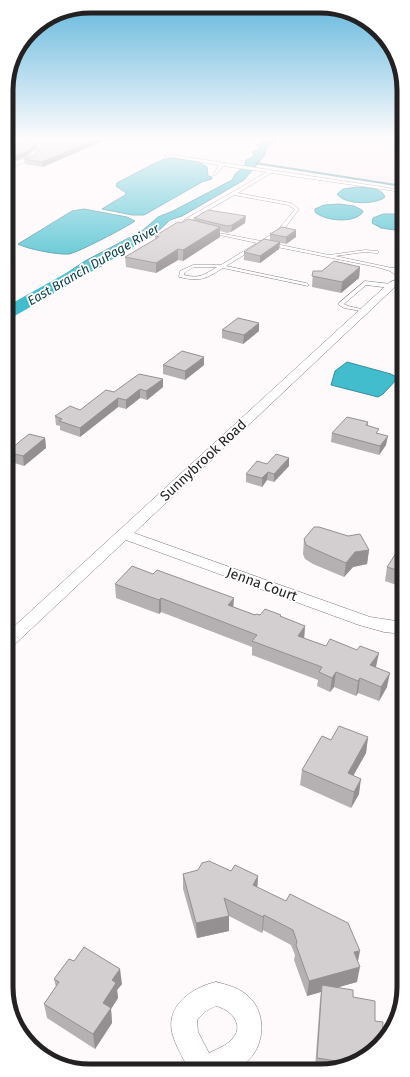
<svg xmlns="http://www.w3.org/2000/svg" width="410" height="1077" viewBox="0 0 410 1077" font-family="'Fira Sans',sans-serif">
<rect width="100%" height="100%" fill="#fef9fa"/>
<path fill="#f8eaee" d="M277 139H401L402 187 258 165 266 149Z"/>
<g fill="#41bdcd" stroke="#388e9a">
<path d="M260 139H277L266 149 264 156 244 180 182 216 170 220 154 235 107 261H101L100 264H104L102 266 70 280 46 295 7 315V308L52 283 85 261 142 231 158 217 173 211 232 180 235 174 245 165 246 160 253 157V151L260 149 256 145 262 141Z"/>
<path d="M164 159C177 158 197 159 207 167L208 176 212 177V179L202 182 144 215H132L102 209 125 195 126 193 116 186 117 183 151 165Z"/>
<path d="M357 187C366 188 382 187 385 197 376 205 344 205 337 194L343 189Z"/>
<path d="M339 204 354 206 362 210 363 212C355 224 324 221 315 212V209L324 205Z"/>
<path d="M84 209 127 217 135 221C127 227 77 253 69 254 58 255 27 249 18 244L72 211Z"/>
<path d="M383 214H402V231L381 228 372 223 373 218Z"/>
<path d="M347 362 391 374 398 378 383 394 378 397 331 385 335 371Z"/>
</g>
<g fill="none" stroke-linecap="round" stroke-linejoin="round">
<path stroke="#388e9a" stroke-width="2" d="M255 163 402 186"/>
<path fill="#41bdcd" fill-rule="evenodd" d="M134 236 139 238 142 241 139 244 13 317 7 318V306L129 238Z"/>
<g stroke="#7d7879" stroke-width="1">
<g id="lane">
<path d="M166 154 402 190V192L271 173 238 193 291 203 299 209 282 232 266 242 329 255 365 250 378 251V253H376L365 252 335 256 392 268 402 265V268L396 270 402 275V279L390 271 377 267 262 244 226 266 306 283 308 284V286L223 268C205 279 201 282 179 277L180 271 193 265H221L257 243 210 233H208V231L261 241 278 230 295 209 288 205 234 195 188 222 186 225 189 227 185 228 182 225 184 220 267 172 223 166 215 176 213 175 219 165 165 156ZM194 267H217C204 275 199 279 184 275V273Z"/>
<path d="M365 281 391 284 394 286 391 288 366 285 344 304 348 306 366 310V312L344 308 339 305V303Z"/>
</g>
</g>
<g stroke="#7d7879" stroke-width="1">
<g id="street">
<path d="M55 139H63L46 147 32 159 6 170V165L28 157 42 145Z"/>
<path d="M402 278V284L396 286 134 533 370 617 403 622V634L384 632 359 625 126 540 14 645 8 647V632L390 282Z"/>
<path d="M216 982C228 985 240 988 249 997 271 1017 263 1062 232 1069 219 1072 202 1069 189 1069 183 1058 175 1045 172 1032 166 1005 193 987 216 982ZM216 1006C230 1009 245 1024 233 1038 228 1045 217 1049 209 1053L198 1032 197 1020 206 1011Z"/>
</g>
</g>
<use href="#lane" fill="#fff" fill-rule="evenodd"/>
<use href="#street" fill="#fff" fill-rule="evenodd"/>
</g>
<g fill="#b5b1b2">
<path d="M6 139 37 147 27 156 11 162 6 161Z"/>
<path d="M23 139H108L43 167 25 164 24 159 33 156 57 139 45 141Z"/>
<path d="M194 218 245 223 231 232 227 233 220 231V237L183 261 178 260 156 273 126 267 125 257 155 239V236L194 221Z"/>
<path d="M296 230V237L286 244 280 243 279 249 260 263 244 260V252L270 240V234Z"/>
<path d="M360 267 359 278 341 293 312 287 313 271H322Z"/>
<path d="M222 330 259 331 243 344 222 338Z"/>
<path d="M163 365H204L185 380 163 374Z"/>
<path d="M163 387 147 400 140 398 126 409 118 407 80 437 60 430V426L56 425 55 416 80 410 114 392Z"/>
<path d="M368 422V426L378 434 386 445 379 455 331 442 332 433Z"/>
<path d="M45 438 46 448 24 466 8 461 7 451Z"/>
<path d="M289 458V466L274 482 267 480 262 487 246 482V474L267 464Z"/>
<path d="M304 539 369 550 367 564 353 567 344 577 313 564 305 559 303 554Z"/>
<path d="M403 552V586L402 587 385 581 387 567Z"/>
<path d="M115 584 234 607 255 615H281V617L305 626 304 638 376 667 387 687 379 701 358 693 356 696 334 687 330 692 317 686 318 680 252 655V647L161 612 159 614 116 598Z"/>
<path d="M368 737 366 753 353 775 359 794 351 808 300 785 302 770 331 740Z"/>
<path d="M231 871 258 876 257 888 358 961 357 982 338 987 353 997 375 1021 382 1043 342 1068H315L320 1000 321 992 307 996 294 960 295 955 291 945 263 930 262 933 229 916V931L197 938 183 889V874Z"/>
<path d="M74 961 122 984 117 990 118 998 111 1009 112 1023 95 1049 47 1018 44 1004 56 987 54 979Z"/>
</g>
<g fill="#949091">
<path d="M45 139H58L45 141Z"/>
<path d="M98 139H108L43 167 42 162Z"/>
<path d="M36 143 37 147 27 156 11 162V157Z"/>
<path d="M246 216 245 223 231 232 232 225Z"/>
<path d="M220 227V237L183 261V250Z"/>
<path d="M296 230V237L286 244V237Z"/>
<path d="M280 242 279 249 260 263V256Z"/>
<path d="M178 249V260L156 273V263Z"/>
<path d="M360 267 359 278 341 293 342 282Z"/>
<path d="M259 323V331L243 344 244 335Z"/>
<path d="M204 357V365L185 380V371Z"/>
<path d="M163 379V387L147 400 146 391Z"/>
<path d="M140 389V398L126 409V400Z"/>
<path d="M118 398V407L80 437V428Z"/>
<path d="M388 436 386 445 379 455 380 446Z"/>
<path d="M45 438 46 448 24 466 23 456Z"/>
<path d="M289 458V466L274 482V474Z"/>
<path d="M268 472 267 480 262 487V478Z"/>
<path d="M369 550 367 564 353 567 344 577 346 563 355 552Z"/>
<path d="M161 598V612L159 614V600Z"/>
<path d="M234 598 233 612 228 605Z"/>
<path d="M305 626 304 640 298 636Z"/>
<path d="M379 653 376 667 368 679 370 665Z"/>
<path d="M336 672 334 687 330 692 332 678Z"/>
<path d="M390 673 387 687 379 701 381 687Z"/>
<path d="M360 678 358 693 356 696 358 681Z"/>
<path d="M368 737 366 753 346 789 348 773Z"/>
<path d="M361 779 359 794 351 808 354 792Z"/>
<path d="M258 876 257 892 253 885Z"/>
<path d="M264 915 263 930 262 933 263 917Z"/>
<path d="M229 916V931L197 938 196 923Z"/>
<path d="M360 951 357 966 354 952Z"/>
<path d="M360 967 357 982 322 992V985L321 992 307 996 309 981Z"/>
<path d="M120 969 122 984 117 990 118 998 111 1009 112 1023 95 1049 93 1034 103 1003 112 980Z"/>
</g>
<g fill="#d3cecf" stroke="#949091">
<path d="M6 139H20L36 143 27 152 11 157H6Z"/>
<path d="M58 139H98L42 162 24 159 33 156 46 144Z"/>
<path d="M208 210 246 216 232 225 227 226 194 218Z"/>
<path d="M188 219 220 227 183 250 178 249 156 263 125 257 159 237 155 236 178 222 181 223Z"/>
<path d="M282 227 296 230 286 237 270 234Z"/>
<path d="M264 239 280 242 260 256 244 252Z"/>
<path d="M334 261 360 267 342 282 312 276 313 271H322Z"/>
<path d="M238 318 259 323 244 335 222 330Z"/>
<path d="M182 351 204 357 185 371 163 365Z"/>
<path d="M139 374 163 379 146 391 140 389 126 400 118 398 80 428 59 421 62 419 55 416 70 406 80 410 106 390 114 392Z"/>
<path d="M347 417 368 422 366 425 379 429 376 433 388 436 380 446 332 433Z"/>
<path d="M29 434 45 438 23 456 7 452Z"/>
<path d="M276 454 289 458 274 474 268 472 262 478 246 474 257 461 267 464Z"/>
<path d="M314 527H319L348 536 360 534 369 550 355 552 346 563 314 549 306 545 304 539Z"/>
<path d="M398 550 403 552V572L387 567Z"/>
<path d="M132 566 153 574 157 570 234 598 228 605 255 615 256 614 260 615 265 609 281 615 280 616 305 626 298 636 326 646 330 639 357 650 360 646 379 653 370 665 390 673 381 687 360 678 358 681 336 672 332 678 319 672 322 667 252 641 257 635 161 598 159 600 115 584Z"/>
<path d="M339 726 368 737 348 773 361 779 354 792 302 770 322 736 331 740Z"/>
<path d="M209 861 231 871 235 865 258 876 253 885 286 901 290 894 348 923 360 951 354 952 360 967 309 981 296 945 297 942 293 930 264 915 263 917 224 898 229 916 196 923 183 874 198 870 202 863Z"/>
<path d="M84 947 120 969 112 980 116 983 103 1003 111 1008 93 1034 44 1004 59 982 54 979 69 959 74 961Z"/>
<path d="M322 985 353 990V997L375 1001V1021L383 1022 382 1043 349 1063 317 1058Z"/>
</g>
<linearGradient id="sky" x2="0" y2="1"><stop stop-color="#65b8dd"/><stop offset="0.48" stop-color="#fffcfd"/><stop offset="1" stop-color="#fffcfd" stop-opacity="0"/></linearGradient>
<rect width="410" height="290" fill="url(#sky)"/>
<g text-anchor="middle" stroke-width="3.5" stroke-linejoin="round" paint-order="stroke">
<g font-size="13" font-style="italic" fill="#0b434a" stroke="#fff">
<text transform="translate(93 264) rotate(-30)" y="5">East Branch DuPage River</text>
</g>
<g font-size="14" fill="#232122" stroke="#fff">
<text transform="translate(203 460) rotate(-43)" y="5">Sunnybrook Road</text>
<text transform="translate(262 584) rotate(20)" y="5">Jenna Court</text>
</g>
</g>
<path d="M0 0H410V1077H0ZM90 13H320A77 77 0 0 1 397 90V987A77 77 0 0 1 320 1064H90A77 77 0 0 1 13 987V90A77 77 0 0 1 90 13Z" fill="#fff" fill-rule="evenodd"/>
<path fill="none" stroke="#232122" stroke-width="5" d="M90 13H320A77 77 0 0 1 397 90V987A77 77 0 0 1 320 1064H90A77 77 0 0 1 13 987V90A77 77 0 0 1 90 13Z"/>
</svg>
